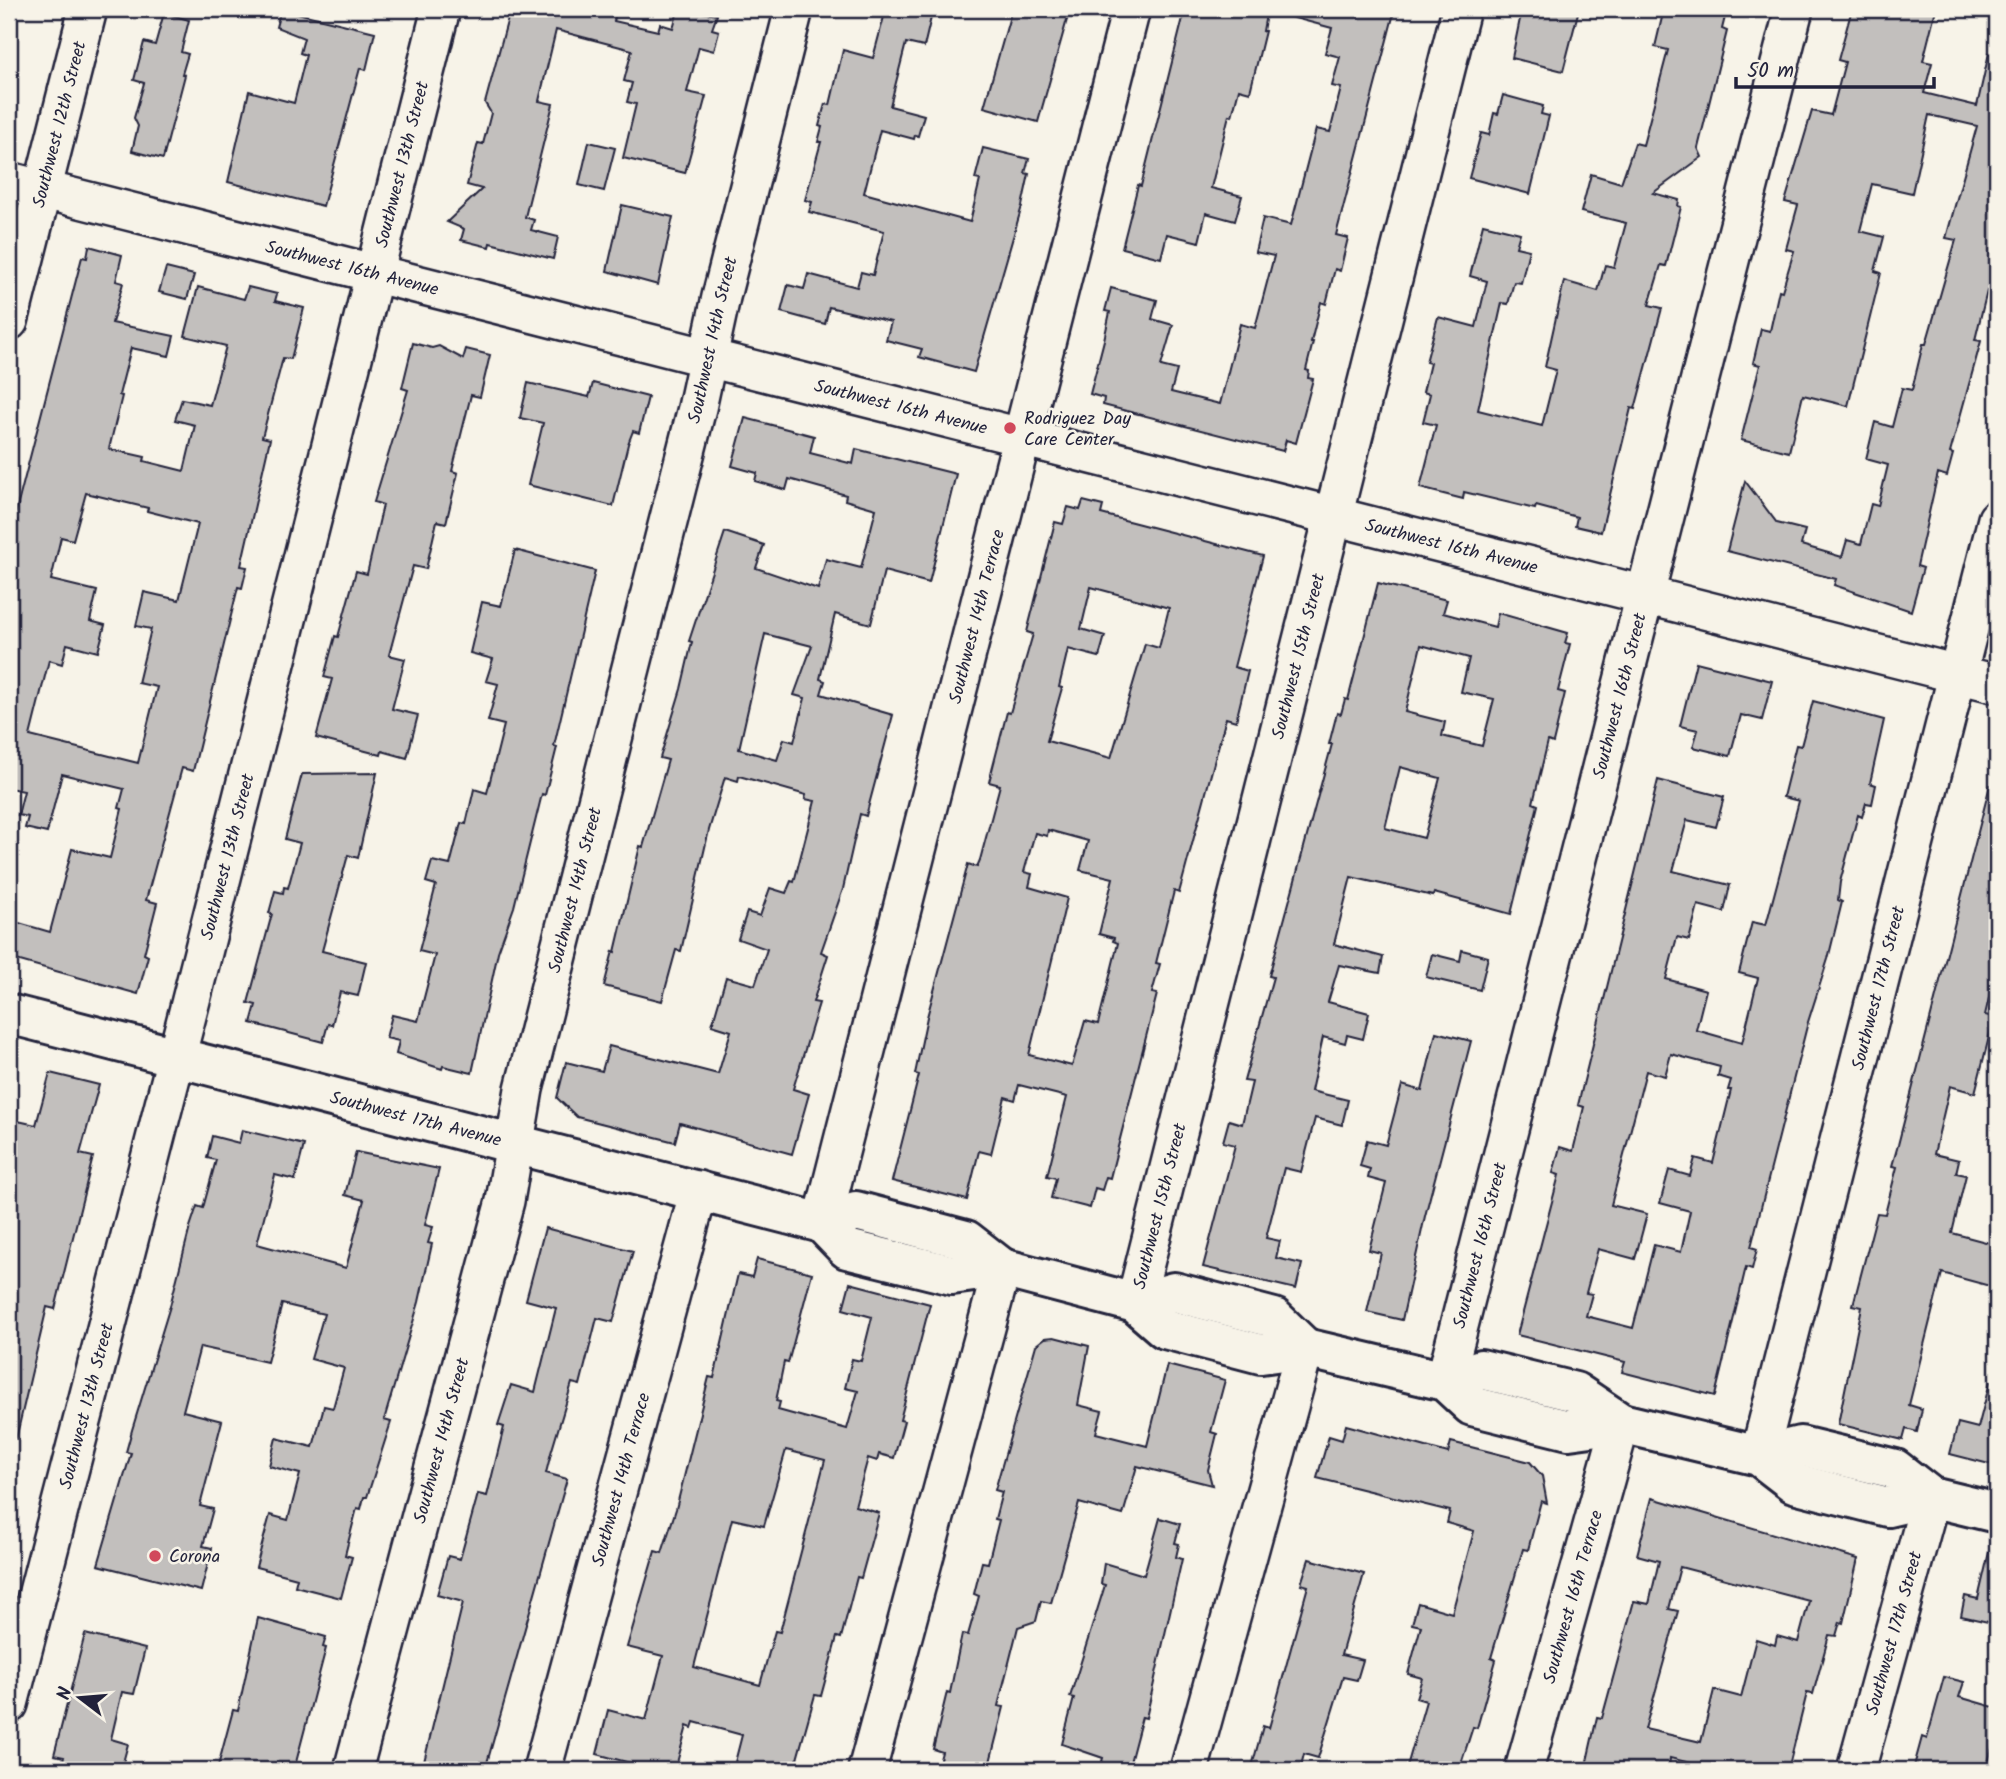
<svg xmlns="http://www.w3.org/2000/svg" width="2006" height="1779" viewBox="0 0 2006 1779" font-family="Kalam,sans-serif">
<rect width="100%" height="100%" fill="#f7f3e8"/>
<filter id="ink" filterUnits="userSpaceOnUse"><feTurbulence type="fractalNoise" baseFrequency=".0143" numOctaves="2"/><feDisplacementMap in="SourceGraphic" scale="14" xChannelSelector="R" yChannelSelector="G"/><feConvolveMatrix kernelMatrix="1 2 1 2 8 2 1 2 1" color-interpolation-filters="sRGB"/></filter>
<g filter="url(#ink)">
<g fill="#c2bfbd" stroke="#22223b" stroke-width="2" fill-rule="evenodd">
<path d="M281 9 375 32 366 70 360 68 323 206 228 182 249 91 294 103 306 55 300 53 304 38 276 27Z"/>
<path d="M502 9H593L616 14 614 21 658 31 660 24 673 28 678 11 685 14 687 9 717 15 712 29 719 31 714 51 699 47 687 92 706 96 685 173 623 158 636 104 627 102 632 83 624 81 632 50 556 30 539 101 553 104 525 217 534 220 531 230 558 237 553 259 490 243 489 247 461 240 464 229 447 222 482 189 467 185 478 143 483 144 491 113 485 103 508 18 501 16Z"/>
<path d="M886 9H933L924 47 906 43 890 106 924 115 918 136 915 135 914 139 880 130 864 193 970 222 980 180 975 179 983 148 1029 159 1025 173 1029 174 1022 206 974 372 919 357 922 349 886 340 891 322 829 307 825 324 781 312 788 285 804 289 808 274 857 287 861 272 873 275 884 231 809 212 812 202 805 200 821 142H818L822 127 819 126 825 104 830 105 843 50 873 58Z"/>
<path d="M1012 9H1070L1038 122 984 107Z"/>
<path d="M1195 9H1267L1263 31H1265L1250 92 1239 89 1232 116 1229 115 1211 188 1242 196 1235 221 1206 213 1199 242 1167 234 1161 258 1122 248 1138 185 1141 186 1185 10 1194 12Z"/>
<path d="M1288 9H1395L1336 235 1348 238 1340 271 1335 269 1326 304 1321 302 1311 342H1313L1306 370 1309 371 1308 378 1313 379 1296 443 1286 440 1283 451 1103 405 1104 398 1090 394 1104 340 1110 312 1105 311 1111 288 1157 300 1152 319 1173 325 1161 366 1177 370 1171 392 1220 404 1240 324 1255 328 1274 256 1255 252 1263 218 1291 225 1316 129 1330 132 1341 88 1332 86 1340 57 1325 53 1332 28 1287 16Z"/>
<path d="M1522 9H1579L1563 71 1512 58Z"/>
<path d="M1664 9H1727L1722 29 1727 31 1698 148 1702 157 1653 193 1679 200 1678 206 1681 207 1666 266 1661 265 1649 305 1662 308 1635 409 1631 408 1601 532 1575 526 1577 517 1536 506 1535 509 1464 492 1463 499 1420 488 1436 425 1423 422 1430 394 1423 392 1430 363 1426 362 1438 317 1476 327 1487 281 1470 276 1483 224 1520 233 1516 247 1529 250 1521 283 1514 282 1508 304 1502 303 1478 410 1542 426 1556 370 1545 367 1564 281 1598 291 1605 265 1614 267 1626 223 1581 212 1591 174 1621 183 1635 143 1643 145 1668 50 1655 47Z"/>
<path d="M1852 9H1936L1923 61 1932 63 1924 93 1977 106 1989 53 1997 54V267L1991 292 1987 291 1975 340 1981 341 1950 453 1953 454 1947 476 1938 473 1917 566 1923 568 1911 611 1834 585 1836 579 1727 551 1745 481 1777 523 1805 530 1801 545 1842 557 1847 540 1861 544 1871 504 1878 506 1888 465 1866 459 1875 422 1892 427 1902 388 1912 390 1923 344H1926L1956 240 1946 238 1977 126 1929 115 1912 193 1872 184 1860 231 1884 237 1875 271 1881 273 1848 406 1803 395 1789 452 1741 440 1760 365 1753 363 1761 329 1770 331 1779 290 1782 291 1794 251 1786 249 1798 205 1785 202 1812 111 1831 115 1845 62 1838 60Z"/>
<path d="M164 13 189 20 181 52 188 54 182 74 185 75 163 159 132 151 138 126 134 118 144 83 134 80 144 42 155 45Z"/>
<path d="M1503 95 1543 106 1541 114 1549 116 1530 194 1469 178 1481 133 1489 135 1494 113 1498 114Z"/>
<path d="M589 142 615 148 604 191 579 185Z"/>
<path d="M622 205 673 217 658 285 607 271Z"/>
<path d="M89 246 122 255 116 281 123 283 112 323 174 336 169 356 131 348 119 395 122 396 109 449 145 457 144 461 184 471 195 425 175 420 182 399 210 405 226 346 185 336 198 287 244 299 248 287 277 294 275 301 304 308 291 359 283 358 262 437 270 439 241 566 247 567 242 588 238 587 193 771 182 768 146 900 157 903 144 954 148 956 138 994 9 958V920L50 932 72 849 110 858 122 809 119 808 124 789 62 774 47 833 25 828 28 817 18 815 24 791 9 788V552L17 520 14 519 82 257 87 258ZM86 493 148 508 147 511 198 524 179 600 144 592 136 626 151 629 138 683 157 687 138 763 30 736 49 660 62 664 67 644 98 652 105 625 90 621 97 591 51 580 61 537 73 540Z"/>
<path d="M166 268 194 275 187 299 159 292Z"/>
<path d="M413 343 432 348 439 346 463 359 466 349 490 355 480 397 471 395 452 471 458 473 446 523 437 521 426 569 413 566 389 655 405 659 392 709 418 715 407 758 382 751 381 755 316 738 332 679 324 677 335 636 338 637 356 571 367 574 383 505 374 502 408 390 402 388Z"/>
<path d="M528 383 589 397 593 383 648 397 639 433 633 431 628 444 613 506 528 485 543 423 520 418Z"/>
<path d="M745 418 814 436 810 453 853 464 856 449 956 474 929 583 884 571 871 624 835 614 820 679 825 681 821 694 893 715 866 816 860 814 843 889 821 952 828 955 813 1002 819 1003 793 1089 809 1094 792 1154 680 1123 675 1142 577 1117 557 1098 566 1062 602 1071 609 1046 718 1074 731 1031 712 1025 726 977 755 985 767 949 738 939 747 912 760 916 770 888 786 893 791 881 794 882 815 801 805 799 806 795 739 776 738 781 725 777 709 830 681 951 676 950 662 1001 604 986 613 951 615 952 640 846 643 847 668 760 660 758 681 689 692 642 689 641 725 532 764 545 756 568 818 589 826 559 861 568 876 509 845 500 846 495 789 479 786 490 755 481 757 473 732 466ZM765 634 812 646 794 695 805 698 794 742 784 739 777 760 739 749Z"/>
<path d="M1083 501 1103 506 1101 514 1263 556 1234 667 1248 671 1236 721 1226 718 1179 893 1174 891 1156 963 1160 964 1152 993 1157 994 1110 1178 1106 1177 1102 1190 1095 1188 1090 1208 1051 1198 1056 1178 1047 1176 1067 1097 1019 1085 1015 1100 1005 1097 991 1154 979 1151 967 1200 892 1181 919 1075 915 1074 927 1017 968 864 977 867 980 860 1000 785 989 782 1007 712 1010 713 1033 634 1027 632 1055 522 1063 524 1068 507 1080 510ZM1091 587 1169 608 1159 648 1145 644 1111 758 1047 741 1062 688 1059 687 1068 649 1099 657 1105 636 1081 629ZM1048 830 1088 841 1080 870 1113 878 1099 934 1114 938 1113 941 1118 943 1098 1024 1085 1021 1072 1066 1029 1055 1067 898 1029 887 1032 874 1024 872 1035 833 1047 836Z"/>
<path d="M515 550 595 571 554 746 557 747 545 795 542 794 514 907 498 952 472 1073 443 1066 442 1069 396 1054 399 1041 386 1038 392 1015 418 1021 435 955 419 951 436 885 426 882 432 861 450 865 461 823 466 824 474 789 487 793 504 725 488 721 498 684 486 681 493 659 470 653 482 602 501 606Z"/>
<path d="M1378 583 1447 600 1443 613 1495 627 1498 613 1568 633 1565 643 1570 644 1558 691 1565 693 1553 743 1548 741 1533 803 1538 805 1511 914 1434 893 1433 896 1351 877 1334 944 1383 957 1380 973 1339 965 1328 1002 1369 1013 1363 1039 1347 1035 1345 1043 1323 1037 1311 1091 1348 1100 1342 1125 1315 1118 1301 1172 1284 1168 1266 1238 1280 1241 1276 1258 1302 1264 1296 1289 1203 1267 1235 1145 1223 1142 1229 1120 1242 1124 1252 1082 1244 1081 1273 977 1269 976 1332 744H1329L1337 713 1341 714 1345 699 1348 700ZM1421 645 1469 658 1461 692 1494 699 1482 746 1442 736 1445 722 1405 712ZM1400 767 1440 778 1424 838 1385 828Z"/>
<path d="M1696 662 1772 681 1762 720 1741 715 1730 756 1693 747 1698 730 1680 726Z"/>
<path d="M1813 701 1884 720 1870 783 1876 785 1872 804 1866 803 1862 817 1858 815 1840 882 1838 900 1842 902 1828 959 1808 1022 1751 1247 1757 1249 1752 1269 1746 1267 1715 1396 1622 1372 1625 1362 1517 1335 1559 1175 1553 1173 1560 1147 1573 1151 1584 1107 1578 1105 1658 780 1724 797 1716 827 1687 820 1673 871 1730 885 1724 912 1698 905 1689 940 1677 937 1666 979 1706 990 1696 1030 1742 1043 1758 978 1739 973 1752 922 1766 925 1799 801 1783 797 1796 745 1801 746ZM1671 1054 1720 1067 1718 1076 1731 1080 1728 1090H1731L1713 1163 1695 1158 1690 1176 1669 1170 1660 1203 1690 1211 1681 1252 1654 1245 1633 1328 1586 1316 1592 1294 1586 1293 1598 1249 1635 1259 1647 1214 1611 1205 1646 1071 1665 1076Z"/>
<path d="M377 773 358 858 348 855 322 951 366 962 358 996 340 992 332 1025 328 1024 323 1042 251 1023 256 1005 248 1003 272 914 269 913 275 891 283 893 284 887 288 888 300 843 285 839 302 774Z"/>
<path d="M1990 785 1997 786V964L1985 1015 1994 1017 1975 1093 1950 1086 1934 1154 1959 1160 1956 1173 1966 1175 1952 1233 1997 1245V1288L1942 1273 1909 1405 1922 1409 1917 1432 1906 1429 1903 1440 1838 1424 1862 1307 1853 1305 1877 1213 1885 1214 1897 1167 1892 1166 1898 1145Z"/>
<path d="M1462 950 1488 957 1480 990 1426 977 1432 954 1460 961Z"/>
<path d="M1436 1032 1471 1041 1425 1216 1402 1320 1367 1312 1381 1253 1369 1250 1386 1183 1368 1178 1370 1169 1360 1166 1367 1140 1386 1145 1402 1085 1422 1091Z"/>
<path d="M50 1073 99 1085 80 1154 93 1157 55 1309 47 1307 16 1439 9 1438V1318L14 1300 9 1298V1119L36 1125Z"/>
<path d="M242 1130 304 1145 295 1180 275 1175 257 1244 346 1268 364 1200 345 1195 356 1152 439 1169 425 1225 433 1227 428 1243 432 1244 419 1302 384 1420 391 1422 367 1497H364L361 1509 357 1508 345 1555 352 1557 341 1598 295 1586 297 1578 256 1567 270 1515 288 1520 300 1474 269 1466 276 1438 313 1447 324 1406 333 1408 344 1368 311 1359 324 1314 282 1304 267 1362 200 1347 183 1411 222 1421 200 1506 213 1509 203 1546 212 1548 201 1591 98 1565 131 1453 126 1452 132 1430 170 1306 190 1227 197 1206 203 1208 216 1160 207 1158 212 1136 239 1143Z"/>
<path d="M545 1228 633 1251 613 1322 597 1318 580 1385 572 1383 551 1453 546 1473 567 1479 485 1770H422L463 1602 437 1595 448 1556 460 1559 478 1494 487 1496 504 1427 498 1425 511 1385 535 1392 556 1308 526 1300Z"/>
<path d="M757 1259 812 1273 788 1363 784 1362 776 1401 780 1402 778 1410 847 1429 858 1391 845 1388 852 1359 861 1361 872 1317 843 1309 850 1283 930 1304 900 1420 904 1421 894 1458 879 1454 877 1461 868 1458 855 1506 879 1513 861 1578 857 1577 841 1638 837 1637 821 1696 815 1695 794 1770H733L742 1735 694 1722 692 1728 687 1726 675 1770H656L597 1754 608 1710 646 1720 663 1656 627 1647 655 1551 662 1553 676 1509 709 1377 714 1378 738 1274 752 1277ZM786 1450 825 1460 780 1632 775 1631 760 1685 694 1667 732 1519 764 1526Z"/>
<path d="M1054 1337 1089 1346 1078 1405 1102 1411 1096 1433 1147 1446 1167 1365 1225 1380 1211 1432 1217 1434 1208 1470 1212 1485 1137 1466 1123 1515 1079 1503 1051 1603 1041 1601 1036 1621 1018 1627 998 1706 1004 1707 988 1770H937L942 1752 933 1749 937 1733 947 1692 950 1693 962 1634 968 1635 979 1596 974 1594 982 1562 988 1563 999 1520 995 1519 1002 1492 995 1490 1036 1345 1045 1338Z"/>
<path d="M1990 1382 1997 1383V1466L1950 1454 1958 1423 1978 1428Z"/>
<path d="M1346 1425 1448 1453 1451 1442 1530 1462 1542 1476 1547 1503 1541 1501 1528 1550 1523 1549 1491 1658 1496 1660 1477 1728 1473 1727 1459 1770H1406L1426 1701 1416 1698 1422 1678 1408 1674 1421 1626 1412 1624 1418 1603 1452 1613 1474 1531 1447 1523 1450 1511 1317 1478 1329 1436 1342 1440Z"/>
<path d="M1652 1498 1858 1559 1843 1623 1840 1622 1836 1636 1829 1635 1813 1694 1807 1693 1788 1770H1719L1670 1758 1669 1770H1585L1597 1717 1602 1718 1634 1601 1649 1604 1659 1561 1637 1555ZM1680 1567 1809 1601 1798 1642 1777 1636 1775 1645 1756 1639 1741 1697 1714 1690 1701 1742 1645 1729 1678 1611 1669 1609Z"/>
<path d="M1160 1518 1180 1524 1175 1543 1179 1544 1176 1557 1182 1559 1146 1718 1142 1717 1128 1770H1119L1101 1765 1103 1758 1062 1744 1074 1698 1070 1697 1105 1585 1101 1584 1104 1563 1144 1575Z"/>
<path d="M1989 1552 1997 1553V1624L1961 1616 1965 1596 1978 1599Z"/>
<path d="M1309 1559 1364 1574 1341 1655 1363 1660 1357 1680 1343 1677 1318 1758 1304 1754 1300 1770H1251L1263 1726 1269 1728 1308 1586 1301 1584Z"/>
<path d="M258 1618 326 1637 323 1647 326 1648 294 1770H217L233 1710 238 1711Z"/>
<path d="M85 1634 145 1649 134 1694 122 1692 111 1739 128 1744 121 1770H60L64 1757 54 1755Z"/>
<path d="M1944 1677 1964 1682 1959 1697 1997 1708V1730L1986 1770H1913L1922 1737 1927 1739Z"/>
</g>
<g fill="none" stroke-linecap="round" stroke-linejoin="round">
<g stroke="#22223b" stroke-width="42">
<g id="minor">
<path id="s1" d="M9 181 1997 684"/>
<path id="s2" d="M9 321 88 9"/>
<path id="s3" d="M822 1223 1131 9"/>
<path id="s4" d="M1135 1303 1461 9"/>
<path id="s5" d="M1445 1381 1794 9"/>
<path id="s6" d="M1759 1456 1997 519"/>
<path id="s7" d="M9 1704 190 1004 441 9"/>
<path id="s8" d="M353 1770 505 1201 524 1089 697 408 721 297 794 9"/>
<path id="s9" d="M542 1770 699 1190"/>
<path d="M867 1770 1002 1268"/>
<path d="M1189 1770 1305 1348"/>
<path id="s10" d="M1524 1770 1621 1423"/>
<path id="s11" d="M1856 1770 1931 1497"/>
</g>
</g>
<g stroke="#22223b" stroke-width="44">
<g id="major">
<path id="s12" d="M9 1014 822 1223 847 1249 952 1275 1002 1268 1135 1303 1165 1329 1261 1354 1305 1348 1445 1381 1472 1406 1569 1430 1621 1423 1759 1456 1794 1483 1888 1507 1931 1497"/>
<path d="M822 1223 856 1211 966 1240 1002 1268"/>
<path d="M1135 1303 1174 1292 1274 1318 1305 1348"/>
<path d="M1445 1381 1481 1369 1575 1392 1621 1423"/>
<path d="M1759 1456 1800 1446 1895 1469 1931 1497 1997 1513"/>
</g>
</g>
<use href="#minor" stroke="#f7f3e8" stroke-width="37"/>
<use href="#major" stroke="#f7f3e8" stroke-width="38"/>
</g>
</g>
<g fill="#d1495b" stroke="#f7f3e8" stroke-width="2.5">
<circle cx="1010" cy="428" r="7"/>
<circle cx="155" cy="1556" r="7"/>
</g>
<g text-anchor="middle" stroke-width="5" stroke-linejoin="round" paint-order="stroke">
<g font-size="18" fill="#22223b" stroke="#f7f3e8">
<text dy="6" stroke="none"><textPath href="#s2" startOffset="203">Southwest 12th Street</textPath></text>
<text dy="6" stroke="none"><textPath href="#s7" startOffset="1589">Southwest 13th Street</textPath></text>
<text dy="6" stroke="none"><textPath href="#s1" startOffset="354">Southwest 16th Avenue</textPath></text>
<text dy="6" stroke="none"><textPath href="#s8" startOffset="1475">Southwest 14th Street</textPath></text>
<text dy="6" stroke="none"><textPath href="#s1" startOffset="920">Southwest 16th Avenue</textPath></text>
<text dy="6" stroke="none"><textPath href="#s1" startOffset="1488">Southwest 16th Avenue</textPath></text>
<text dy="6" stroke="none"><textPath href="#s3" startOffset="626">Southwest 14th Terrace</textPath></text>
<text dy="6" stroke="none"><textPath href="#s4" startOffset="667">Southwest 15th Street</textPath></text>
<text dy="6" stroke="none"><textPath href="#s5" startOffset="707">Southwest 16th Street</textPath></text>
<text dy="6" stroke="none"><textPath href="#s7" startOffset="875">Southwest 13th Street</textPath></text>
<text dy="6" stroke="none"><textPath href="#s8" startOffset="908">Southwest 14th Street</textPath></text>
<text dy="6" stroke="none"><textPath href="#s6" startOffset="483">Southwest 17th Street</textPath></text>
<text dy="6" stroke="none"><textPath href="#s12" startOffset="420">Southwest 17th Avenue</textPath></text>
<text dy="6" stroke="none"><textPath href="#s4" startOffset="100">Southwest 15th Street</textPath></text>
<text dy="6" stroke="none"><textPath href="#s5" startOffset="140">Southwest 16th Street</textPath></text>
<text dy="6" stroke="none"><textPath href="#s7" startOffset="308">Southwest 13th Street</textPath></text>
<text dy="6" stroke="none"><textPath href="#s8" startOffset="341">Southwest 14th Street</textPath></text>
<text dy="6" stroke="none"><textPath href="#s9" startOffset="301">Southwest 14th Terrace</textPath></text>
<text dy="6" stroke="none"><textPath href="#s10" startOffset="180">Southwest 16th Terrace</textPath></text>
<text dy="6" stroke="none"><textPath href="#s11" startOffset="142">Southwest 17th Street</textPath></text>
</g>
<g font-size="18" fill="#22223b" stroke="#f7f3e8" text-anchor="start">
<text x="1024" y="424">Rodriguez Day<tspan x="1024" dy="21">Care Center</tspan></text>
<text x="169" y="1562">Corona</text>
</g>
</g>
<rect width="2006" height="1779" fill="none" stroke="#f7f3e8" stroke-width="35"/>
<rect x="18" y="18" width="1971" height="1744" fill="none" stroke="#22223b" stroke-width="2.5" filter="url(#ink)"/>
<g transform="translate(80 1698) rotate(286)" stroke="#f7f3e8" stroke-width="5" paint-order="stroke">
<path d="M0-5L12 26L0 18L-12 26Z" fill="#22223b"/>
<text y="-10" font-size="19" font-weight="bold" text-anchor="middle" fill="#22223b">N</text>
</g>
<path d="M1736 77v10h198v-10" fill="none" stroke="#22223b" stroke-width="3.5"/>
<text x="1747" y="77" font-size="21" fill="#22223b" stroke="#f7f3e8" stroke-width="5" paint-order="stroke">50 m</text>
</svg>
